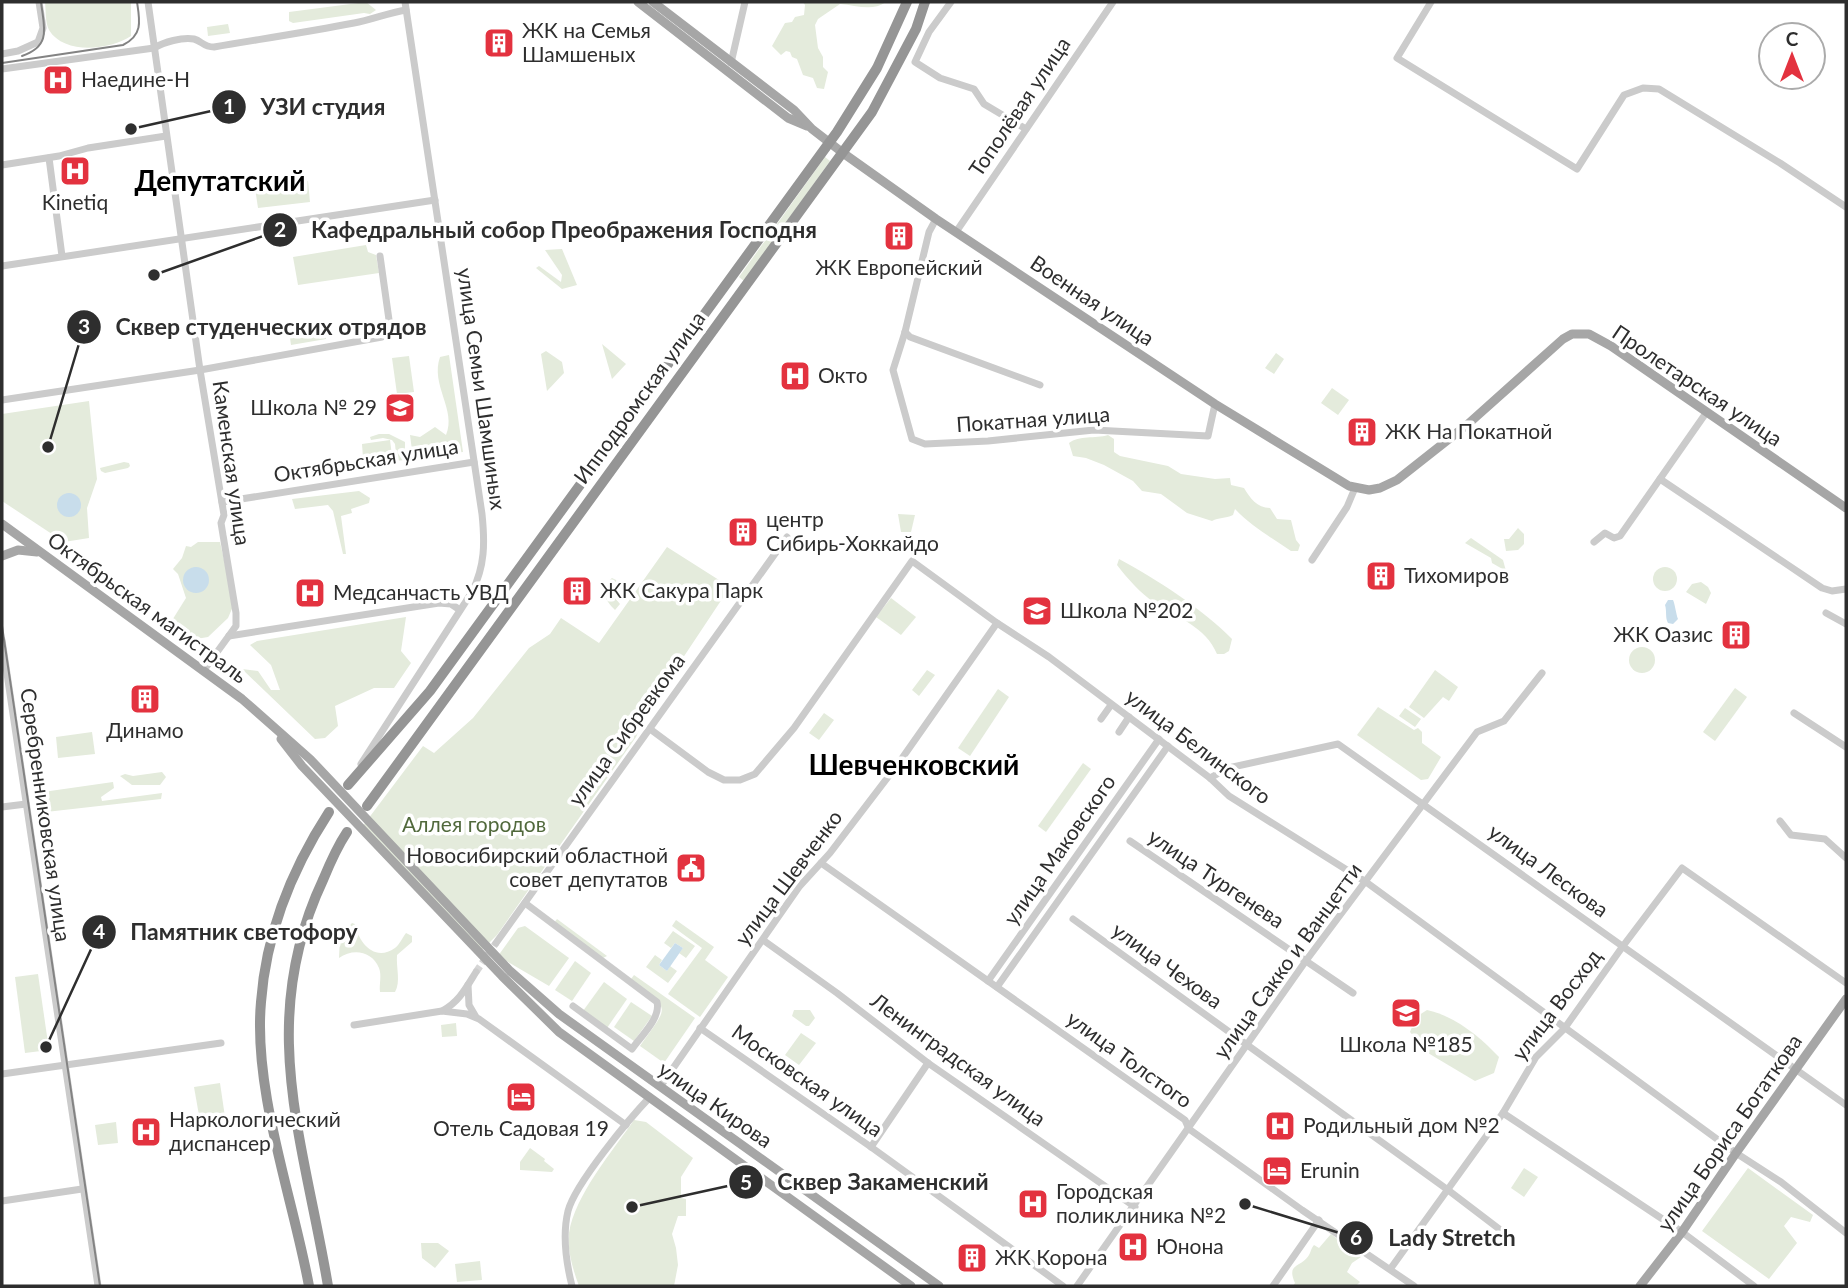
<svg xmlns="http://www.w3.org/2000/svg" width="1848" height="1288" viewBox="0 0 1848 1288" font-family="Lato,sans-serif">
<rect width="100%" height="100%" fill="#fff"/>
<g fill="#e4ebdc">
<path d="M45 2H131V36C110 50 64 55 49 30 45 22 46 10 45 2Z"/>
<path d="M366 2 376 10 370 14 364 13 293 23 289 21V12Z"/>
<path d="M803 2H886C872 12 856 5 840 4L818 19 815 25 818 48 823 57V67L828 72 824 89 817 88 813 78 803 75 797 59 792 57 790 52 786 51 781 55 772 46 785 23 792 22 795 17 804 15 805 5Z"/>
<path d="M228 24 230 33 208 36 207 27Z"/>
<path d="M825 157 830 161 744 281 739 277Z"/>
<path d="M308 181 310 202 258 208 255 188Z"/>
<path d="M366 245 368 252 376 255 379 273 298 285 293 257Z"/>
<path d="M562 249 577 285 562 289 536 268 539 266 561 282 562 275 545 250Z"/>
<path d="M324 325 326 339 291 345 289 331Z"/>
<path d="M602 344 626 364 612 379Z"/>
<path d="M546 351 562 362 564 373 547 391 541 354Z"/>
<path d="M1276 353 1284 359 1274 374 1265 368Z"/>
<path d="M449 355 463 452 413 458 410 435 420 437 435 427 446 435C457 410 430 385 440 357Z"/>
<path d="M409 356 414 392 397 394 392 358Z"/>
<path d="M1332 388 1349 400 1338 415 1321 403Z"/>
<path d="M89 401 97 479 87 508 89 538 64 542 2 501V414Z"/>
<path d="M379 434H389L405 442V460L374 463 376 460 391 458 396 454 395 444 392 440 383 438 371 440 370 437Z"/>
<path d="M1108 435 1114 439V452L1120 456 1168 466 1181 474 1215 479 1230 478 1231 485 1244 488C1250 498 1257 508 1270 508L1277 519 1291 520 1296 540 1300 545 1298 551H1291C1272 538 1251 526 1235 509L1233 515C1225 519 1219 517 1212 521L1187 513 1161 494 1142 491 1133 481 1104 465 1086 458 1073 456 1069 443C1079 435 1095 439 1108 435Z"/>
<path d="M390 440 392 456 363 458 362 444Z"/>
<path d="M124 462 129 463 130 466 128 468 105 473 101 471 100 468Z"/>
<path d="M359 491 370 498 369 503 351 509 352 513 341 516 346 554H343L333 511 328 505 295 509 292 499Z"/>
<path d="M898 514 915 515 911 532H901Z"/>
<path d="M1518 528 1524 534V544L1518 550 1506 551 1504 539H1509Z"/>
<path d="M1471 538 1503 560 1506 571 1492 563 1491 558 1465 543Z"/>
<path d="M198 542H220L234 604 228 618 208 637 196 639 171 622 186 598 178 574 173 569 182 558 186 546 191 547Z"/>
<path d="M667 547 730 587 649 709 636 737 497 935 479 953 362 827 423 746 434 753 473 718 529 648 550 634 561 618 599 643Z"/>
<path d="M1119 559C1155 578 1204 610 1232 639L1229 651 1224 654H1217C1206 627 1178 618 1155 603 1141 594 1127 578 1117 565Z"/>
<circle cx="1665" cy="579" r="12"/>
<path d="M612 578 616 580 618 585 612 589 611 593 620 604 615 610C605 600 598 589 612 578Z"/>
<path d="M1701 582 1708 587 1711 593 1706 604 1686 592 1692 584Z"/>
<path d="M891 598 916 617 901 635 876 617Z"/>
<path d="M406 617 401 651 411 663 394 688H374L335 706 338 726 325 738 315 739 242 669 258 671 271 690H280L271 665 250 645 257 641Z"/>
<circle cx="1642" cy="660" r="13"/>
<path d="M927 670 935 675 919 696 912 690Z"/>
<path d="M1435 670 1458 687 1449 701 1443 697 1424 718 1409 707Z"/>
<path d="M1735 688 1747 697 1715 741 1703 732Z"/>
<path d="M998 689 1009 697 970 756 958 748Z"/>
<path d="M1378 707 1414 730 1418 728 1422 732V743L1441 757 1428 779 1421 780 1357 735Z"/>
<path d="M1405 708 1421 719 1415 727 1399 716Z"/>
<path d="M824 713 834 720 819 740 809 733Z"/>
<path d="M92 732 95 754 58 758 56 737Z"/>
<path d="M1083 763 1091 769 1046 832 1038 826Z"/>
<path d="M162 772 166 777 160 785H132L120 776 125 774 133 776Z"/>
<path d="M113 782 114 788 101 797 102 801 162 793 161 799 46 812 43 792Z"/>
<path d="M557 919 607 956 603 958 554 923Z"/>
<path d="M676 920 714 947 705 960 728 977 700 1017 668 994 702 948 672 926Z"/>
<path d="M352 923 355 924C358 941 374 963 395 948 400 944 402 938 406 933L412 936V942L397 955C396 968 401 982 395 992H380C379 984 382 976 379 968 372 951 353 948 339 958L340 937Z"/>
<path d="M525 926 569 958 549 986 498 956 518 928Z"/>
<path d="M673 931 695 946 686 958 679 953 683 948 675 943 671 948 664 943Z"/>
<path d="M655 955 662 960 659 965 667 971 670 966 677 971 668 983 646 967Z"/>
<path d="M575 961 591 973 572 1001 555 990Z"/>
<path d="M38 974 49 1050 25 1053 15 977Z"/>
<path d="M634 975 695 1018 664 1063 640 1046C669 1005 672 1010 631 979Z"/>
<path d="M604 982 627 999 607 1028 583 1011Z"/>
<path d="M631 1002 652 1016 634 1041 614 1027Z"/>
<path d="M794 1010H810L815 1018 809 1026H806L792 1016Z"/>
<path d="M1427 1010C1455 1016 1480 1037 1499 1057L1494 1073 1475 1081 1428 1053 1410 1032 1416 1017Z"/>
<path d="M456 1023 457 1036 442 1037 441 1025Z"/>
<path d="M801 1033 816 1043 799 1065 785 1055Z"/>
<path d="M220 1083 225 1117 200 1121 194 1087Z"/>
<path d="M634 1120 646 1122 693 1158 681 1177V1198L686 1199V1216H678L672 1234 676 1248 678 1265 674 1286H579C573 1270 567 1250 569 1233 575 1195 612 1152 634 1120Z"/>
<path d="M116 1122 118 1143 98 1145 95 1125Z"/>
<path d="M530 1148 545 1159 544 1161 554 1169 552 1172 520 1170V1162Z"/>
<path d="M1524 1168 1538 1177 1524 1197 1511 1188Z"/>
<path d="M1748 1168 1813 1215 1810 1222 1791 1217 1784 1226 1797 1243 1769 1279 1702 1231Z"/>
<path d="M1331 1234 1361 1257 1352 1263 1347 1272 1360 1282 1356 1286H1293L1295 1283C1286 1263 1301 1268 1309 1255 1311 1252 1311 1248 1314 1245L1319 1248Z"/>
<path d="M421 1243H438L449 1251 435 1268 422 1258Z"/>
<path d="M480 1261 482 1280 457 1282 455 1264Z"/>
</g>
<g fill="#c8ddeb">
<circle cx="69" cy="505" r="12"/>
<circle cx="196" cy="580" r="13"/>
<path d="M1668 600H1673C1675 604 1676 614 1678 619L1673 624 1668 623C1665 618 1667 611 1665 605Z"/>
<path d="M675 943 683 948 667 971 659 965Z"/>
</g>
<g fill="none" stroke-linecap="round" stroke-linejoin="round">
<path stroke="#d5d5d5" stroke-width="7" stroke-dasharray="7 3.5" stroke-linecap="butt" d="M476 972 496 943"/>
<g stroke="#cbcbcb" stroke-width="7">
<path d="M148 2 200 370 224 515 221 523 236 613V626L204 670"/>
<path d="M951 2 929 32 915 62 940 78 974 89 984 104 1026 129"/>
<path d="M1431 2 1397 58 1577 169 1624 95 1643 88 1659 89 1780 163 1846 207"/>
<path d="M2 54 18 51 38 42 43 28 39 2"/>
<path d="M731 63 745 2"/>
<path d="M2 69 154 48C164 42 182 37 194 39 202 41 203 47 214 47 261 39 308 32 354 23 372 20 387 13 406 10"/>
<path d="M49 158 62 256"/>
<path d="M2 165 59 156 88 148 166 136"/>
<path d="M936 219 929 232 905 332 893 370 912 439 925 444 988 441 1094 430 1208 436 1215 404"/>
<path d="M956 232 1113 2"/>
<path d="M2 266 435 200"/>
<path d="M905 332 910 337 1040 385"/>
<path d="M2 400 200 370 382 337 390 327 380 256"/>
<path d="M1660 479 1822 588 1832 591 1846 589"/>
<path d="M222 502 474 462"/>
<path d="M1594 542 1605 533 1614 538 1620 536 1706 413"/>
<path d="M1312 560 1347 507 1355 488"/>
<path d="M1826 613 1846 624"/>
<path d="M229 636 439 603 451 604 460 610"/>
<path d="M2 640 98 1286"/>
<path d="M1794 713 1846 747"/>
<path d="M1101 719 1111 705"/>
<path d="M650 729 708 772 724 780H740L755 774 794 728 912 561 997 623 1049 657 1210 778 1229 796 1366 882 1736 1153 1781 1182 1846 1233"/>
<path d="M1119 732 1129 717"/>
<path d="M361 764 472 592C485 566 485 543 482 514L405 2"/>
<path d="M1210 778 1228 768 1338 744 1846 1105"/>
<path d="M2 807 26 804"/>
<path d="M1780 821 1791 835 1825 839 1846 858"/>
<path d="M1130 841 1353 993"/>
<path d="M821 863 1185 1120 1189 1129 1302 1210 1414 1286"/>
<path d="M525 903 657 1002C661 1018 641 1036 632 1049L573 1006"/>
<path d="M1073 919 1448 1190 1511 1238"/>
<path d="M763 940 837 993 928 1063 1135 1207"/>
<path d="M496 943 787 537"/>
<path d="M988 981 1159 739"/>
<path d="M468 985 469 1005 476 1017"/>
<path d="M997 987 1168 746"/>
<path d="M442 1011 467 1014 479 1019 626 1125"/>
<path d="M354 1025 442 1011C459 1002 466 988 476 972"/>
<path d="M700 1028 871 1147 1063 1286"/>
<path d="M2 1074 221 1043"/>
<path d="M660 1087 799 887 830 853 898 764 997 623"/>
<path d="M1503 1113 1682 1232 1754 1286"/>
<path d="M871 1147 928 1063"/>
<path d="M2 1201 82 1189"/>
<path d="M1391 1268 1503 1113 1536 1057 1564 1029 1623 946 1682 868 1846 983"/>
<path d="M572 1286C566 1262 562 1236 568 1211 575 1184 629 1119 650 1097"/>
<path d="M1077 1286 1305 962 1477 732 1504 721 1542 673"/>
<path d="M1273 1286 1319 1220"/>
</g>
<g stroke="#a6a6a6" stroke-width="9">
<path d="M638 2 788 118 807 126"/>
<path d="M653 2 794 110 812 129 843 153 936 219 1215 404 1349 486 1369 490 1380 488 1397 480 1468 424 1563 339 1572 334H1589L1611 346 1846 508"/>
<path d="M2 524 242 699 310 759 510 971 559 1014 939 1286"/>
<path d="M2 556 18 550 37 552"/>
<path d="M281 739 302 766 502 976 559 1032 911 1286"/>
<path d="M1640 1286 1682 1232 1736 1153 1846 999"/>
</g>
<g stroke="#959595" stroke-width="10">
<path d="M348 785 430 691 837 132 877 68 907 2"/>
<path d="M367 806 872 112 916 29 925 2"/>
<path d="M309 1286C293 1198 253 1091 261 1002 266 934 292 869 329 812"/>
<path d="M328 1286C304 1142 256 1022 323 880 330 863 337 847 347 832"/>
</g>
<g stroke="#838383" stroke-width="2">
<path d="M22 56C52 46 44 27 41 2"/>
<path d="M2 63 123 45C143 35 140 21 137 2"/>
<path d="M2 626 100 1286"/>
</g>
</g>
<defs>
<g id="building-square" transform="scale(1.575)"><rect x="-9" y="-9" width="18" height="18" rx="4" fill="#e3323f" stroke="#fff"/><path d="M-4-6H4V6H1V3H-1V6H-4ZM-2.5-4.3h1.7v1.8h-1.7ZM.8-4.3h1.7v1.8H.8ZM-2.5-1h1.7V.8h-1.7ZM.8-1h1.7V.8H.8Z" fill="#fff"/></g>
<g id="hospital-square" transform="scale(1.575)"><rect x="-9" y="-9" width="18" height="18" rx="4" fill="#e3323f" stroke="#fff"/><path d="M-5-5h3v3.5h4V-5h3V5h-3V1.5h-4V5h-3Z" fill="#fff"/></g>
<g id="school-square" transform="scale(1.575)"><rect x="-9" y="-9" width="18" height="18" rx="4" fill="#e3323f" stroke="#fff"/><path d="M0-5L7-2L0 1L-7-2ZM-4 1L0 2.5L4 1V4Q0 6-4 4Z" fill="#fff"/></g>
<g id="civic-square" transform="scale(1.575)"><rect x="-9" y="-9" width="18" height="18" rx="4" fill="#e3323f" stroke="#fff"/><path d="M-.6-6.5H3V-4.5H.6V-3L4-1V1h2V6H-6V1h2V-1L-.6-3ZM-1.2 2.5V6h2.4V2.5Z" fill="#fff"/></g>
<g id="hotel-square" transform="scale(1.575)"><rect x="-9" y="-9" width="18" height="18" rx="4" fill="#e3323f" stroke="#fff"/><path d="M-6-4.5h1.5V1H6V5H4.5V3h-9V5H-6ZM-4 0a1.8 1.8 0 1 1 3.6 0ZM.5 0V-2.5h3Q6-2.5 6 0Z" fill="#fff"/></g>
</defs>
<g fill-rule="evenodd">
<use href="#building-square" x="499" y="43"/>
<use href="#hospital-square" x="58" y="80"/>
<use href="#hospital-square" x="75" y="171"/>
<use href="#building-square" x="899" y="236"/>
<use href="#hospital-square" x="795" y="376"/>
<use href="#school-square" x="400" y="408"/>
<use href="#building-square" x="1362" y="432"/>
<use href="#building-square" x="743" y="532"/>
<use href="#building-square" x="1381" y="576"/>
<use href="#building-square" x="577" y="591"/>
<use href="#hospital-square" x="310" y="593"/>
<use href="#school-square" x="1037" y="611"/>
<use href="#building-square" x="1736" y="635"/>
<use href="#building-square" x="145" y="699"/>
<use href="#civic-square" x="691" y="868"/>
<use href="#school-square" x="1406" y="1013"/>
<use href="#hotel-square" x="521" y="1097"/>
<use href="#hospital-square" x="1280" y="1126"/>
<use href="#hospital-square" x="146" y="1132"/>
<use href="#hotel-square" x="1277" y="1171"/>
<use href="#hospital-square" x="1033" y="1204"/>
<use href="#hospital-square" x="1133" y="1247"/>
<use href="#building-square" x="972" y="1258"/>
</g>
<g text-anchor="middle" stroke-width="7" stroke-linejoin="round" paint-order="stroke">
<g font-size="21" fill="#2e2e2e" stroke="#fff" text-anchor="start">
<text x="522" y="38">ЖК на Семья<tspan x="522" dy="24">Шамшеных</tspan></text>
<text x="81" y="87">Наедине-Н</text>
<text x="75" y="210" text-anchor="middle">Kinetiq</text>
<text x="899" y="275" text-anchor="middle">ЖК Европейский</text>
<text x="818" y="383">Окто</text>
<text x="377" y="415" text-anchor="end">Школа № 29</text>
<text x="1385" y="439">ЖК На Покатной</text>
<text x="766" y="527">центр<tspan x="766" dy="24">Сибирь-Хоккайдо</tspan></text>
<text x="1404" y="583">Тихомиров</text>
<text x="600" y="598">ЖК Сакура Парк</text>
<text x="333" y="600">Медсанчасть УВД</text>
<text x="1060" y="618">Школа №202</text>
<text x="1713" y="642" text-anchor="end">ЖК Оазис</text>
<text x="145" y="738" text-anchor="middle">Динамо</text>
<text x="668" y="863" text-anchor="end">Новосибирский областной<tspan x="668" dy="24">совет депутатов</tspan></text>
<text x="1406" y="1052" text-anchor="middle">Школа №185</text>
<text x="169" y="1127">Наркологический<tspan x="169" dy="24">диспансер</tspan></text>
<text x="1303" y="1133">Родильный дом №2</text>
<text x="521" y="1136" text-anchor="middle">Отель Садовая 19</text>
<text x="1300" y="1178">Erunin</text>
<text x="1056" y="1199">Городская<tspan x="1056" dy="24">поликлиника №2</tspan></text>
<text x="1156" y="1254">Юнона</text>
<text x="995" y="1265">ЖК Корона</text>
</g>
<g font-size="21" fill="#2e2e2e" stroke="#fff">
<text transform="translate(1020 107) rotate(-56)" y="7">Тополёвая улица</text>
<text transform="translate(1092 301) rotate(34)" y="7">Военная улица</text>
<text transform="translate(1697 386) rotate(34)" y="7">Пролетарская улица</text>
<text transform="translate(481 389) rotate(82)" y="7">улица Семьи Шамшиных</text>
<text transform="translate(640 398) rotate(-54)" y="7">Ипподромская улица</text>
<text transform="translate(1033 420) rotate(-4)" y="7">Покатная улица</text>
<text transform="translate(366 461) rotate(-9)" y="7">Октябрьская улица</text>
<text transform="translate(231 463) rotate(82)" y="7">Каменская улица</text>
<text transform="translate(147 608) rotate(36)" y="7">Октябрьская магистраль</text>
<text transform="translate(627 730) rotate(-54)" y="7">улица Сибревкома</text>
<text transform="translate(1198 747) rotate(37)" y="7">улица Белинского</text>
<text transform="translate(45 815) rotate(82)" y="7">Серебренниковская улица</text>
<text transform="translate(1060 850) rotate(-55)" y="7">улица Маковского</text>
<text transform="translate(1548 871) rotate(36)" y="7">улица Лескова</text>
<text transform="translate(789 878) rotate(-53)" y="7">улица Шевченко</text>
<text transform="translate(1216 879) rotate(34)" y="7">улица Тургенева</text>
<text transform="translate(1288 961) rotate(-54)" y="7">улица Сакко и Ванцетти</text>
<text transform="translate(1167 966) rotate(36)" y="7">улица Чехова</text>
<text transform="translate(1557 1005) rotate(-53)" y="7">улица Восход</text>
<text transform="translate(958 1060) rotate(36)" y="7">Ленинградская улица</text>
<text transform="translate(1129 1060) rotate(36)" y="7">улица Толстого</text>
<text transform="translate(807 1081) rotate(35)" y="7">Московская улица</text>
<text transform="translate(715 1105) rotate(35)" y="7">улица Кирова</text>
<text transform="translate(1730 1133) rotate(-55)" y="7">улица Бориса Богаткова</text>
</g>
<g font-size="21" fill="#51693c" stroke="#fff">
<text x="474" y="832">Аллея городов</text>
</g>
<g font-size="28" font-weight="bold" fill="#000" stroke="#fff">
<text x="220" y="191">Депутатский</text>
<text x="914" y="775">Шевченковский</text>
</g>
</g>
<path fill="none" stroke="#2e2e2e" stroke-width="2.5" d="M131 129L229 107M154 275L280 230M48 447L84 327M46 1047L99 932M632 1207L746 1182M1245 1204L1356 1238"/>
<g fill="#2e2e2e" stroke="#fff" stroke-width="2.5">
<circle cx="131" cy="129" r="7"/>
<circle cx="154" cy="275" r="7"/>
<circle cx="48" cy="447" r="7"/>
<circle cx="46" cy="1047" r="7"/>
<circle cx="632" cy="1207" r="7"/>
<circle cx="1245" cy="1204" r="7"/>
<circle cx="229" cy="107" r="18"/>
<circle cx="280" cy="230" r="18"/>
<circle cx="84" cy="327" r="18"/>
<circle cx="99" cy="932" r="18"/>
<circle cx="746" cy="1182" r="18"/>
<circle cx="1356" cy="1238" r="18"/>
</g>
<g font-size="21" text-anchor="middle" font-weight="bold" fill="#fff">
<text x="229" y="114">1</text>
<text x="280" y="237">2</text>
<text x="84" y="334">3</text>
<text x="99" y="939">4</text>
<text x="746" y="1190">5</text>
<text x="1356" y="1245">6</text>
</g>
<g font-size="23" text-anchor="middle" font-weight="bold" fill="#2e2e2e" stroke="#fff" stroke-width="7" stroke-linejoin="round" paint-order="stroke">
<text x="323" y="115">УЗИ студия</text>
<text x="564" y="238">Кафедральный собор Преображения Господня</text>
<text x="271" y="335">Сквер студенческих отрядов</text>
<text x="244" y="940">Памятник светофору</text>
<text x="883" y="1190">Сквер Закаменский</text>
<text x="1452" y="1246">Lady Stretch</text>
</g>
<rect width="1848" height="1288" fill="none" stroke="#2e2e2e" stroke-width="7"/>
<g transform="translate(1792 56)"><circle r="33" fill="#ffffff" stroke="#ababab" stroke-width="2"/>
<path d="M0-5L12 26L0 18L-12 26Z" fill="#e3323f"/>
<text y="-10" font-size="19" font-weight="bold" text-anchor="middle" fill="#2e2e2e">С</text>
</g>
</svg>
